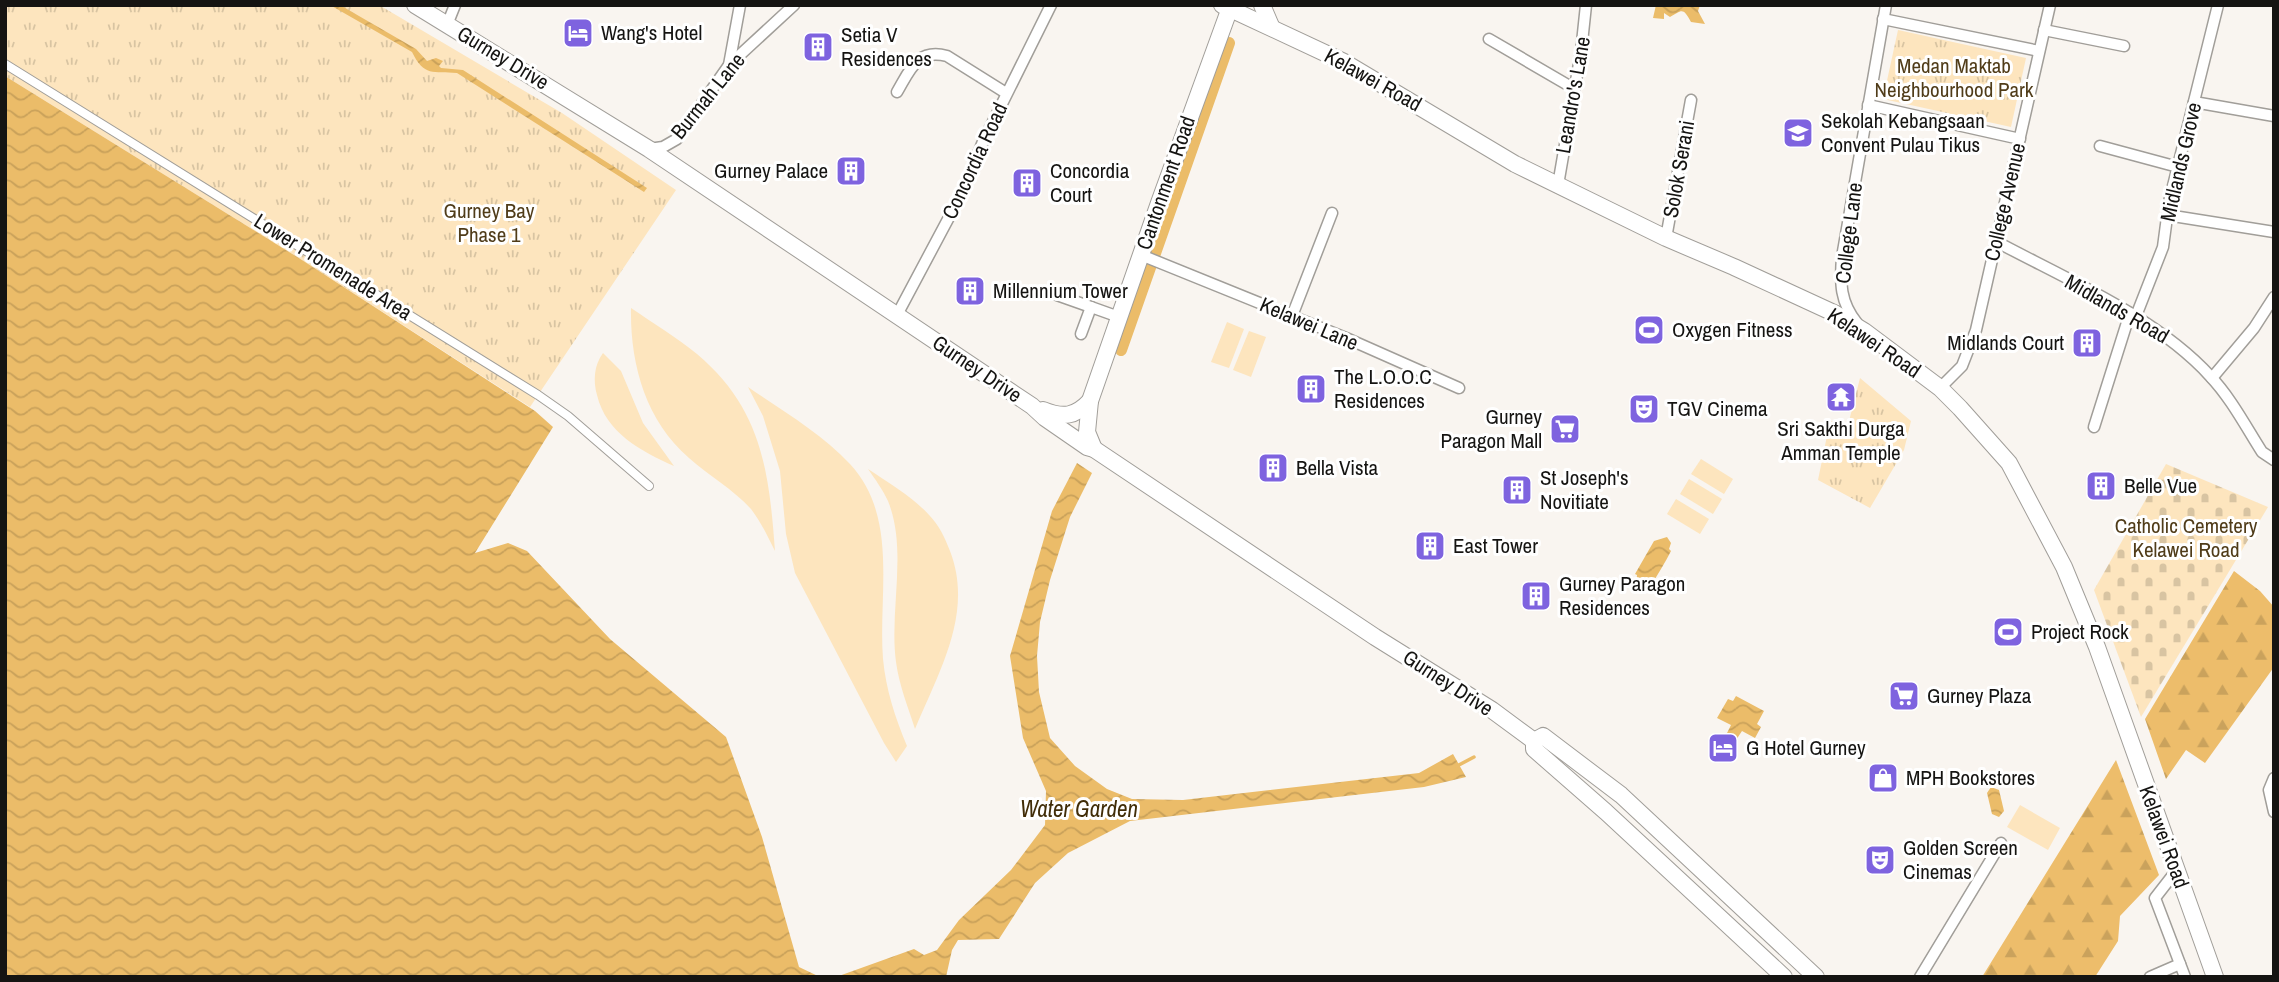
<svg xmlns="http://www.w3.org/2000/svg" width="2279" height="982" viewBox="0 0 2279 982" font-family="'Archivo Narrow',sans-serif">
<defs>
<pattern id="forest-firs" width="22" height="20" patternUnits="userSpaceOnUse" patternTransform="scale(1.75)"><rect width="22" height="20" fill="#edbd6b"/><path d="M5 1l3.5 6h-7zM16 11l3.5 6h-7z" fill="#caa25c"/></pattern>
<pattern id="cemetery-stones" width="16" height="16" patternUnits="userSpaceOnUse" patternTransform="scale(1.75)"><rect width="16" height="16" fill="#fde5be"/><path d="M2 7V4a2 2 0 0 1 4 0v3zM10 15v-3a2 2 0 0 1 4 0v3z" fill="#d8c4a2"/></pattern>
<pattern id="park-tufts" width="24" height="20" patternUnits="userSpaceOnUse" patternTransform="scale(1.75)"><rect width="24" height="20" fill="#fde5be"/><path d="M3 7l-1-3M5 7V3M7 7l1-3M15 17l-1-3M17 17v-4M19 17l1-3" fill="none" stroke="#d8c4a2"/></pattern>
<pattern id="water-waves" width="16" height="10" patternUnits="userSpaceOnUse" patternTransform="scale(1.75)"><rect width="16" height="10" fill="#ebbc69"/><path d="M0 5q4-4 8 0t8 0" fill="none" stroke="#c9a15a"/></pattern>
</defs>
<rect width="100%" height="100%" fill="#f9f5f0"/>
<g fill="#fde5be">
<path d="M631 308C653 323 676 337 697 354 762 409 769 471 775 551 768 537 761 522 751 509 733 489 709 476 689 458 645 420 630 363 631 308Z"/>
<path d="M1227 322 1244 329 1229 368 1211 362Z"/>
<path d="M1249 331 1266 337 1251 377 1233 370Z"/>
<path d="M603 353 621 371 643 423 674 466C641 451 606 433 597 395 593 381 594 365 603 353Z"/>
<path d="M748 387C783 411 821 433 850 464 899 517 878 594 883 659 886 690 895 717 907 746L896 762 884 743 795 573 786 534 780 471 763 416Z"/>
<path d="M1701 459 1733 479 1724 494 1691 474Z"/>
<path d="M868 469C892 485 918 500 935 522 942 531 946 541 950 551 974 613 939 671 915 729 908 707 899 685 896 662 889 610 908 551 888 501 883 490 875 479 868 469Z"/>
<path d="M1689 479 1722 499 1713 514 1680 494Z"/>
<path d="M1676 499 1709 519 1700 534 1667 514Z"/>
<path d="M2020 805 2060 828 2048 850 2007 827Z"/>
</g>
<g fill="url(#forest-firs)">
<path d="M2234 571 2260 591 2274 607V667L2205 763 2186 750 2166 779 2145 719Z"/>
<path d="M2116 760 2159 875 2120 916 2118 941 2095 977H1982Z"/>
</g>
<path fill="url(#cemetery-stones)" d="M2166 464 2268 507 2141 717 2094 590Z"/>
<g fill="url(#park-tufts)">
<path d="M5 5H379L562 113 676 190 530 407 302 260 5 76Z"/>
<path d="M1898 30 2026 58 2011 127 1883 99Z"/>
<path d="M1860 378 1911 421 1904 450 1870 508 1818 480 1830 421 1848 425Z"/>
</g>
<g fill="url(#water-waves)">
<path d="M330 5H340L416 49 427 61 436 58 443 61 439 66 441 68 463 70 647 188 644 192 457 73C433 71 424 77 412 52Z"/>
<path d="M1656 5H1700L1698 11 1705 24 1691 22C1683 7 1682 10 1670 17L1664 13V19L1653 18Z"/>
<path d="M5 76 302 260 535 411 553 427 475 553 508 543 527 551 610 639 726 737 762 837 799 967 820 977H5Z"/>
<path d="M1077 463 1092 473 1070 517 1050 580 1040 622 1037 656 1039 692 1050 738 1075 766 1107 789 1132 799 1183 800 1419 773 1453 754 1466 777 1424 787 1130 821 1068 853 1035 883 999 939 958 940 952 950 946 977H836L914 949 924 955 937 950 959 920 1011 870 1045 825 1046 791 1023 738 1010 656 1052 511Z"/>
<path d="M1667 537 1671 543 1669 549 1671 551C1665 563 1659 572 1652 584L1650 583 1643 588 1636 586 1637 575 1635 574 1654 541Z"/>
<path d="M1736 696 1764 711 1757 724 1761 727 1755 738 1742 731 1736 740 1726 735 1731 725 1717 718 1728 699 1733 701Z"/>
<path d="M1991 787 1999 790 2004 811 1999 817 1992 814 1987 793Z"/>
</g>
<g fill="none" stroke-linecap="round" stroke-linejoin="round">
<path stroke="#ebbc69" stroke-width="3.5" d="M1457 766 1474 757"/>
<path stroke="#ebbc69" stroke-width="12" d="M1121 350 1229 43"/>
<g stroke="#a19e99" stroke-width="10">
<path id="pedestrian" d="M5 64 538 395 568 416 649 486"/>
</g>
<g stroke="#a19e99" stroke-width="13">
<g id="minor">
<path d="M1883 19 2039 51"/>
<path d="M447 25 455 5"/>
<path d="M2044 30 2124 46"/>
<path d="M1489 39 1573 88"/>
<path d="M729 65 740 5"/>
<path d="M897 92C910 70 917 48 947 56L1006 93"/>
<path d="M2194 102 2274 116"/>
<path d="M1868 105 2020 139"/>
<path d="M2100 146 2178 167"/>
<path d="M649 149 663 147 677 139 729 65 794 5"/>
<path d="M1558 185 1581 52 1586 5"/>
<path d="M2167 215 2274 232"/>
<path d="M1666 238 1691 100"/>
<path d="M1997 242C2068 280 2156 317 2210 376 2231 398 2246 427 2262 452L2274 460"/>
<path d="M1141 255 1346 338 1459 388"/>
<path d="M1057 295 1091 307"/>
<path d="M897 315 963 191 982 144 1051 5"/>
<path d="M1292 316 1332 213"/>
<path d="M2136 316 2163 247 2169 202 2218 5"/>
<path d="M1857 323C1840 302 1840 283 1842 257L1886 5"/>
<path d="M1081 334 1091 307 1119 317"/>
<path d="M2212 378 2254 328 2274 297"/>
<path d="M1940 388 1962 366 1976 330 2050 5"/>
<path d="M2094 427 2130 313"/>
<path d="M2274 778 2269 790 2274 812"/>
<path d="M2176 871 2155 898 2185 977"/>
<path d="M1920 977 2001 843"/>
<path d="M2150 977 2180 964"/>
</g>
</g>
<g stroke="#a19e99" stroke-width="18">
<g id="secondary">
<path d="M415 5 649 149 1032 406 1045 418 1087 447 1094 449 1375 637 1492 710 1534 741V749L1606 812 1784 977"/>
<path d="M1222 5 1344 62 1515 164 1666 238 1734 267 1836 314 1864 331 1940 388 1960 408 2009 463 2064 567 2097 647 2215 977"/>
<path d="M1262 5 1271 26"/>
<path d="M1043 410C1063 418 1075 417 1090 401"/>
<path d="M1094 449 1087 432 1090 401 1159 203 1231 5"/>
<path d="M1534 741 1543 736 1621 795 1816 977"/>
</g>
</g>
<use href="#pedestrian" stroke="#fff" stroke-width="8"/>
<use href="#minor" stroke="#fff" stroke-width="10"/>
<use href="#secondary" stroke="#fff" stroke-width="16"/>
</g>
<defs>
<g id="hotel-square" transform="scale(1.575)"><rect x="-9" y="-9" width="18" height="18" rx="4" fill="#7e63df" stroke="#fff"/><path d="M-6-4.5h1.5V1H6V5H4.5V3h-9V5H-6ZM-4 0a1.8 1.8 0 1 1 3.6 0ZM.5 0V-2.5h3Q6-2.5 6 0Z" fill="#fff"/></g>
<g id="building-square" transform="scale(1.575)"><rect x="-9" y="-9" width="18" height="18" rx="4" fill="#7e63df" stroke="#fff"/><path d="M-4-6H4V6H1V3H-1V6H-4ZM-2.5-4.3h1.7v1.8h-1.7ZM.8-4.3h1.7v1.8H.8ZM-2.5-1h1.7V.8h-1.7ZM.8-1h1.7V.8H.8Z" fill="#fff"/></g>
<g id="school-square" transform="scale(1.575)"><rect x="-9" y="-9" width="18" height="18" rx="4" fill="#7e63df" stroke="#fff"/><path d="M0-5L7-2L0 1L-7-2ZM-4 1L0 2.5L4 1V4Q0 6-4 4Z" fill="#fff"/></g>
<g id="stadium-square" transform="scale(1.575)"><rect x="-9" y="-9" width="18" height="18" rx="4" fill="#7e63df" stroke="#fff"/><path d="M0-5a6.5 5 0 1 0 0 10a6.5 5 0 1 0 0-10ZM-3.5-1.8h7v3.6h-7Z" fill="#fff"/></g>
<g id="temple-square" transform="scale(1.575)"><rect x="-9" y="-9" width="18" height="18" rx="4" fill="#7e63df" stroke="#fff"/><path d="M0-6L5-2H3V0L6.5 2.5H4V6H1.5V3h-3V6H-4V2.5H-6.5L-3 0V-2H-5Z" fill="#fff"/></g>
<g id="theatre-square" transform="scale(1.575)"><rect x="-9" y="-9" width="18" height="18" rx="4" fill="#7e63df" stroke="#fff"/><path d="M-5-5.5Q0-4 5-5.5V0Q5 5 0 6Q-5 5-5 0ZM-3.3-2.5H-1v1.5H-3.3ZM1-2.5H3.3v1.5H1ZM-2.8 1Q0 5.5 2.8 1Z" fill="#fff"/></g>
<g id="supermarket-square" transform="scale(1.575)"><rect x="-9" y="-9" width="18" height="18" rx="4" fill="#7e63df" stroke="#fff"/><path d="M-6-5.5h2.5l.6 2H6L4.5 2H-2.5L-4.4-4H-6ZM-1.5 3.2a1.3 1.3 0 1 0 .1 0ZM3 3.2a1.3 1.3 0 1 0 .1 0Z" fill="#fff"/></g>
<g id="shop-square" transform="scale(1.575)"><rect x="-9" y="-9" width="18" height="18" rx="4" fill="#7e63df" stroke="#fff"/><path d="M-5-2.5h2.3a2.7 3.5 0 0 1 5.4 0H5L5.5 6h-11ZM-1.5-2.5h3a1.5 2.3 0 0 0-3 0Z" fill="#fff"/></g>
</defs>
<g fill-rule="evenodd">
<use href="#hotel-square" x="578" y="33"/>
<use href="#building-square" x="818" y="47"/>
<use href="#school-square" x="1798" y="133"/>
<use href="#building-square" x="851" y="171"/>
<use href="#building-square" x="1027" y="183"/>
<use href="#building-square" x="970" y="291"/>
<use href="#stadium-square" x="1649" y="330"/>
<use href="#building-square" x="2087" y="343"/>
<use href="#building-square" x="1311" y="389"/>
<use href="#temple-square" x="1841" y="397"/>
<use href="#theatre-square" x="1644" y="409"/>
<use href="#supermarket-square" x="1565" y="429"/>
<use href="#building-square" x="1273" y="468"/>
<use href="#building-square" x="2101" y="486"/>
<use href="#building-square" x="1517" y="490"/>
<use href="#building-square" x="1430" y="546"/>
<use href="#building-square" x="1536" y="596"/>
<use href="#stadium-square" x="2008" y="632"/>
<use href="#supermarket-square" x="1904" y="696"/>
<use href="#hotel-square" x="1723" y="748"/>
<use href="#shop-square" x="1883" y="778"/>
<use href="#theatre-square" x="1880" y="860"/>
</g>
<g text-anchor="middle" stroke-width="6" stroke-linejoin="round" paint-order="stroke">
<g font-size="21" fill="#151412" stroke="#fff" text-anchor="start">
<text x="601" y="40">Wang's Hotel</text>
<text x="841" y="42">Setia V<tspan x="841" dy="24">Residences</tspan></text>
<text x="1821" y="128">Sekolah Kebangsaan<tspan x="1821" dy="24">Convent Pulau Tikus</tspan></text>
<text x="828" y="178" text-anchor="end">Gurney Palace</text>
<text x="1050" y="178">Concordia<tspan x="1050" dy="24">Court</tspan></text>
<text x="993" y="298">Millennium Tower</text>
<text x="1672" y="337">Oxygen Fitness</text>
<text x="2064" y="350" text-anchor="end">Midlands Court</text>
<text x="1334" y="384">The L.O.O.C<tspan x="1334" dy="24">Residences</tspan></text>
<text x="1667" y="416">TGV Cinema</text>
<text x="1542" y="424" text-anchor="end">Gurney<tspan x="1542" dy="24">Paragon Mall</tspan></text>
<text x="1841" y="436" text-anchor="middle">Sri Sakthi Durga<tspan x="1841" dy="24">Amman Temple</tspan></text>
<text x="1296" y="475">Bella Vista</text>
<text x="1540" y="485">St Joseph's<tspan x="1540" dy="24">Novitiate</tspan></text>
<text x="2124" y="493">Belle Vue</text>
<text x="1453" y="553">East Tower</text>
<text x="1559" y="591">Gurney Paragon<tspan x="1559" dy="24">Residences</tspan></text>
<text x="2031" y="639">Project Rock</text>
<text x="1927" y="703">Gurney Plaza</text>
<text x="1746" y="755">G Hotel Gurney</text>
<text x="1906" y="785">MPH Bookstores</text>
<text x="1903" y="855">Golden Screen<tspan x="1903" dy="24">Cinemas</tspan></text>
</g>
<g font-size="21" fill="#151412" stroke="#fff">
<text transform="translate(503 58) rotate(31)" y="7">Gurney Drive</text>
<text transform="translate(1373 80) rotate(29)" y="7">Kelawei Road</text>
<text transform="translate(1573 95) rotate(-80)" y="7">Leandro's Lane</text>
<text transform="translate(708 96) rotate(-51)" y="7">Burmah Lane</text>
<text transform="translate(975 161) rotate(-65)" y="7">Concordia Road</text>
<text transform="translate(2181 162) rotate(-77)" y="7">Midlands Grove</text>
<text transform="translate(1679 169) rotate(-80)" y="7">Solok Serani</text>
<text transform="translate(1166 183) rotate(-71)" y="7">Cantonment Road</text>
<text transform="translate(2005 202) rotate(-77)" y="7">College Avenue</text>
<text transform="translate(1849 233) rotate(-83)" y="7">College Lane</text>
<text transform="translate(333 267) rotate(32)" y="7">Lower Promenade Area</text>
<text transform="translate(2117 309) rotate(30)" y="7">Midlands Road</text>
<text transform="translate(1309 324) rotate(23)" y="7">Kelawei Lane</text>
<text transform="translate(1874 343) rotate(34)" y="7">Kelawei Road</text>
<text transform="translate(977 369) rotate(34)" y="7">Gurney Drive</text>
<text transform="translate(1448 683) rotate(33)" y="7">Gurney Drive</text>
<text transform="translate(2164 837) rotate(70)" y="7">Kelawei Road</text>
</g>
<g font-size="21" fill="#503c19" stroke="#fff">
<text x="1954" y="73">Medan Maktab<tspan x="1954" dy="24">Neighbourhood Park</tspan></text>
<text x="489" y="218">Gurney Bay<tspan x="489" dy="24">Phase 1</tspan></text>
<text x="2186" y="533">Catholic Cemetery<tspan x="2186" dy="24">Kelawei Road</tspan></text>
</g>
<g font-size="23" font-style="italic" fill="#412d08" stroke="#fff">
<text x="1079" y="817">Water Garden</text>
</g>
</g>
<rect width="2279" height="982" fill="none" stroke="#151412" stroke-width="14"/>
</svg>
